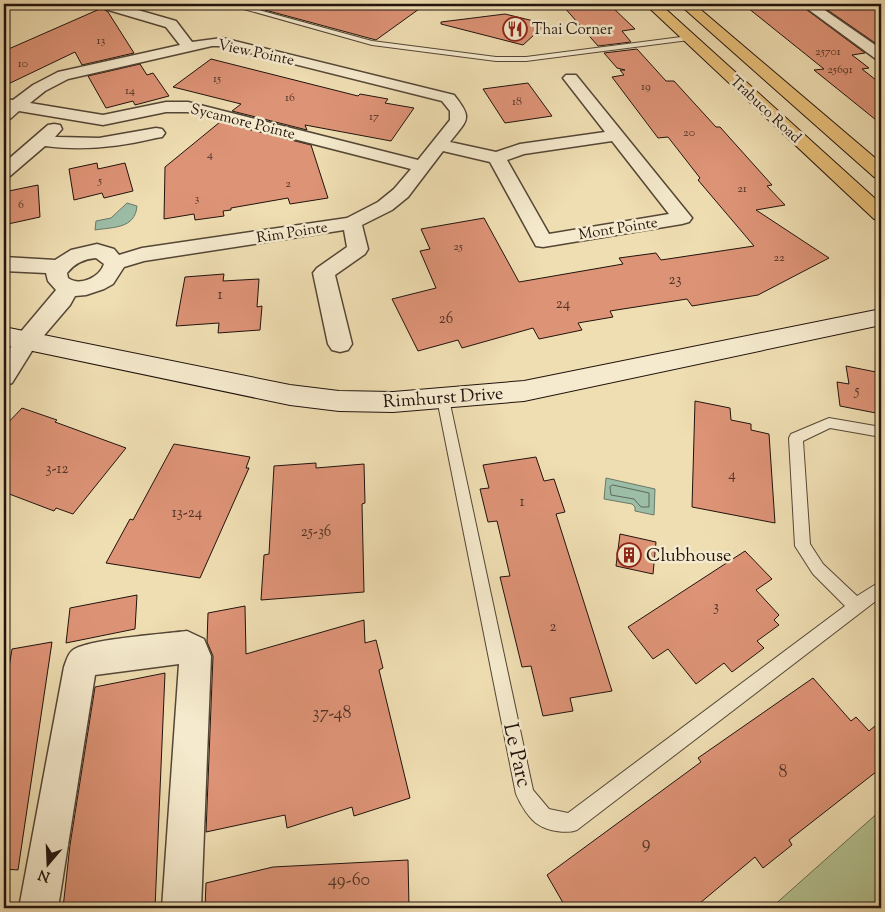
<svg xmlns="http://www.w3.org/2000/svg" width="885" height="912" viewBox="0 0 885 912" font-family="'Sorts Mill Goudy',serif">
<rect width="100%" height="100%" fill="#efdeb2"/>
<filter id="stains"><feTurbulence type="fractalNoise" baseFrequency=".004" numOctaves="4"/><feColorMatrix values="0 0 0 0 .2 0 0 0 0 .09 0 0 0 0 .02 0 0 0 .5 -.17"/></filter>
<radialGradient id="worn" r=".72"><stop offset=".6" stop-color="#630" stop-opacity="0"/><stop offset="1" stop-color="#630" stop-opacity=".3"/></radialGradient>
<path fill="#b4c290" stroke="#6a6a4e" d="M881 810V908H771Z"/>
<g fill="#9cbda6" stroke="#6b7969">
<path d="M127 203 137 206C135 229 113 227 95 230L96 221 111 218Z"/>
<path d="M606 478 655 489 654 515 635 511V507L632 504 604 499Z"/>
</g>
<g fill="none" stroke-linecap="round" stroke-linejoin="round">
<path stroke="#5e685a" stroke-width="1" d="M613 485 649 493V507H641L634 499 611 495 610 487Z"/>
</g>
<g fill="#dd9376" stroke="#21130d">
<path d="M266 4H426L376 40 265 10Z"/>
<path d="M594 4H609L635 29 622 31 631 42 598 46 564 7Z"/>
<path d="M743 4H799L865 53 852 55 869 68 862 69 881 84V124L814 70 824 69Z"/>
<path d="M819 4H881V47Z"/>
<path d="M102 8 108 12 134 53 82 65 75 52 4 86V51Z"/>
<path d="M505 14 546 24 523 45 441 24V22Z"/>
<path d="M637 49 666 81H674L716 127H720L772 185 767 186 785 205 756 210 829 258 758 295 692 306 687 299 610 311 613 317 578 323 582 330 539 339 533 328 462 348 458 340 418 351 392 299 436 288 420 251 430 249 421 229 484 218 519 282 623 264 619 258 656 253 661 260 754 246 698 180 700 178 668 137 658 138 612 77 624 75 620 70H625L617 68 604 53Z"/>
<path d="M211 59 358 96 360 94 388 99 385 103 414 108 391 141 305 125 307 130 232 111 241 104 173 87Z"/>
<path d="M140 64 147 75 153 73 169 96 135 105 133 101 106 108 88 76Z"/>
<path d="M528 83 552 116 505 123 483 89Z"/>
<path d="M220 122 311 145 328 198 290 204 288 198 231 208V210L223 211 224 216 195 220 194 214 164 219 165 167Z"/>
<path d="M97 163 98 169 125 163 133 191 104 198 102 193 74 200 69 169Z"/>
<path d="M38 185 40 217 8 224 7 217 4 218V192Z"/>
<path d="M224 274 223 281 259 279 257 307 262 306 260 330 218 333 219 323 176 326 185 277Z"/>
<path d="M846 366 881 373V414L840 406 837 382 849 384Z"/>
<path d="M695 401 730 408 731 420 751 424V430L769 434 775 523 692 507Z"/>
<path d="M22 408 57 420 55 422 126 448 73 514 56 508 54 511 4 492V427Z"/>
<path d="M174 444 250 457 246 468H249L200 578 106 563 130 519 133 520Z"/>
<path d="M536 457 544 481 554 479 565 512 556 514 612 691 570 698 573 711 543 716 531 666 522 667 500 577 510 576 497 521 488 522 480 489 489 488 483 465Z"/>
<path d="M316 463V468L364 464 365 503 362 504 364 592 261 600 264 555 269 554 274 466Z"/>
<path d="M620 534 656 542 653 574 616 566Z"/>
<path d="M745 551 772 579 756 590 779 615 774 620 779 625 757 641 764 648 732 672 724 663 696 684 668 649 653 659 628 627Z"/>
<path d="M137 595 135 629 66 643 70 608Z"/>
<path d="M245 606 246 654 364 620 365 643 376 640 383 668 379 670 410 798 354 816 352 807 287 828 285 815 206 832 213 656 207 642 208 613Z"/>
<path d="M52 642 18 870 4 869V698L12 649Z"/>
<path d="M165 673 155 908H63L70 845 95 687Z"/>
<path d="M813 678 851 721 856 717 869 731 881 721V768L789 840 792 845 763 868 755 857 694 908H566L547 875 701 762 698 758Z"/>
<path d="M408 860 409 908H205L206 883 273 867Z"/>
</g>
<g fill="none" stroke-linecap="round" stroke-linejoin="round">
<g stroke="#544636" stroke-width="2">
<g id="lane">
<path d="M226 4H237L372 41 496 57H526L689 36 693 38 689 40 526 61H496L372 45Z"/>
<path d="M443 394 448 395 449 399 533 790 549 809 568 813 845 606 813 574 795 546 789 438 791 434 829 418 881 427V437L830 428 803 441 810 544 823 564 857 596 881 581V597L577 830C567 834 548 831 539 825 530 820 520 804 516 794L437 399 438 395Z"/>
</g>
</g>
<g stroke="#544636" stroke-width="3">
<g id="street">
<path d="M105 4H117L176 21 192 42 222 38 454 95C473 119 468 119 450 142L496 152 520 144 605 132 563 78 566 75H576L692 218 689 222 682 224 543 247 536 246 490 162 443 151 408 197 392 210 362 225 368 249 365 254 335 275 352 344 348 350 340 352 332 350 328 344 313 273 317 268 347 247 344 230 144 261 124 267 113 284 104 289 86 295 75 296 70 305 35 346 12 383 4 386V358L19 334 56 290 48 281 46 273 4 271V257L55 260 71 250 97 244 114 249 119 255 142 248 347 218 378 202 394 189 411 169 188 112H166L103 125 19 111 10 119 4 120V99L13 100 33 85 58 72 180 45 166 27 105 9 103 6ZM212 46H222L442 101 450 111V120L418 160 188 102H166L103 115 30 103 45 91 68 79ZM612 141 669 214 549 234 507 160 524 154ZM96 258 104 264C100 277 80 287 68 278L67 273C75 263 84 259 96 258Z"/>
<path d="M801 4H816L881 49V60L876 59Z"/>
<path d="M54 124 60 125 62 129 55 137H58L99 138 156 128 162 129 165 133 162 137 156 138C119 147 83 151 45 146L10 176 4 177V163L48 125Z"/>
<path d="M187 631 204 639 211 656 201 908H162L179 664 95 675 58 908H19L64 667C66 662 68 653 73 650 89 639 164 634 187 631Z"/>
</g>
</g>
<g stroke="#21130d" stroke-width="2">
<path id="secondary" d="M881 309V325L524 401 393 412 339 411 290 405 4 345V327L290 385 339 391 393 392 524 381Z"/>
</g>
<g stroke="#21130d" stroke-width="2">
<g id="primary">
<path d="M645 4H660L881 204V221L874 219Z"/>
<path d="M679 4H694L881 163V179L874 177Z"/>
</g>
</g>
<use href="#lane" fill="#f5eacd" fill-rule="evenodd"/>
<use href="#street" fill="#f5eacd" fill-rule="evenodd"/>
<use href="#secondary" fill="#f5eacd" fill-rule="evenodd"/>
<use href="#primary" fill="#e8bf79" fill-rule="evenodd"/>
</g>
<defs>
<g id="restaurant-ring" transform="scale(1.25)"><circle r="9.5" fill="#f5eacd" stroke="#8f2418" stroke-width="1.5"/><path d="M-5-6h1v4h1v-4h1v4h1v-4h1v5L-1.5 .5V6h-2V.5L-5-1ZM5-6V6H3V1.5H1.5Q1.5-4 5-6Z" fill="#8f2418"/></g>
<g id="building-ring" transform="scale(1.25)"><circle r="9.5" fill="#f5eacd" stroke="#8f2418" stroke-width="1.5"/><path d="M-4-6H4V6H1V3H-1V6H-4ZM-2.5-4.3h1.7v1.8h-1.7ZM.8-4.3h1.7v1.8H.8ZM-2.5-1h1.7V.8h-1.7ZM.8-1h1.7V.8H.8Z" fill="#8f2418"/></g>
</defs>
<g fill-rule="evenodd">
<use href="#restaurant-ring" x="515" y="29"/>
<use href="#building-ring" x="629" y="555"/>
</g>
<g text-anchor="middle" stroke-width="5" stroke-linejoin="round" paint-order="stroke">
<g font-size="12" fill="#503327">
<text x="101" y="44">13</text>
<text x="828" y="55">25701</text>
<text x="23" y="67">10</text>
<text x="840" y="73">25691</text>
<text x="217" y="82">15</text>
<text x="646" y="90">19</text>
<text x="130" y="94">14</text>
<text x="290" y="101">16</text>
<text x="517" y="105">18</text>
<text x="374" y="120">17</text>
<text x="689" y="136">20</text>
<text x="210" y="158">4</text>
<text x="100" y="184">5</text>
<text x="288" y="187">2</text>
<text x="742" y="192">21</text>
<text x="197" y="202">3</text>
<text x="21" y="208">6</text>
<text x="458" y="250">25</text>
<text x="779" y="261">22</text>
</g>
<g font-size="15" fill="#21130d" stroke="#f5eacd" text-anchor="start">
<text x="532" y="34">Thai Corner</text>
</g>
<g font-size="15" fill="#21130d" stroke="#f5eacd">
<text transform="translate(256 52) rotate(12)" y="5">View Pointe</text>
<text transform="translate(766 109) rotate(43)" y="5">Trabuco Road</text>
<text transform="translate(243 121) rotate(14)" y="5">Sycamore Pointe</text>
<text transform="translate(618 228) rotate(-9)" y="5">Mont Pointe</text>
<text transform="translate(292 232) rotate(-9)" y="5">Rim Pointe</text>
</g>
<g font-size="15" fill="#503327">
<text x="675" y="284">23</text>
<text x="220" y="299">1</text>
<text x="563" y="308">24</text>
<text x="446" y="323">26</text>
<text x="857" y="395">5</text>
<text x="57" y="473">3-12</text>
<text x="732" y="479">4</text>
<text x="522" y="506">1</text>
<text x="187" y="517">13-24</text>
<text x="316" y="536">25-36</text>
<text x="716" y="611">3</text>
<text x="553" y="631">2</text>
</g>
<g font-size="18" fill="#21130d" stroke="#f5eacd">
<text transform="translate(443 397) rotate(-4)" y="6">Rimhurst Drive</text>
</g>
<g font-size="18" fill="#21130d" stroke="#f5eacd" text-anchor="start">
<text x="646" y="561">Clubhouse</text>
</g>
<g font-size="18" fill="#503327">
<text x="332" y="718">37-48</text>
<text x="783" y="777">8</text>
<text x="646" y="848">9</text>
<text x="349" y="885">49-60</text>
</g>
<g font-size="21" fill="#21130d" stroke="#f5eacd">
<text transform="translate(518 755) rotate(77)" y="7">Le Parc</text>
</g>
</g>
<rect width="885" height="912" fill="none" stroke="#efdeb2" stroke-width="20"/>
<rect x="5" y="5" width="875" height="902" fill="none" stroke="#21130d" stroke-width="2.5"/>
<rect x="10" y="10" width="865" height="892" fill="none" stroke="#21130d"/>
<g transform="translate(48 864) rotate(199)" stroke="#f5eacd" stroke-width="4" paint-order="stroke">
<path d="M0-4L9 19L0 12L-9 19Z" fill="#21130d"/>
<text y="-8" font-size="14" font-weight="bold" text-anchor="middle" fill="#21130d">N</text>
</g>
<rect width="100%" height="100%" filter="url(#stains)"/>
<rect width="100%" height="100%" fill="url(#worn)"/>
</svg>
